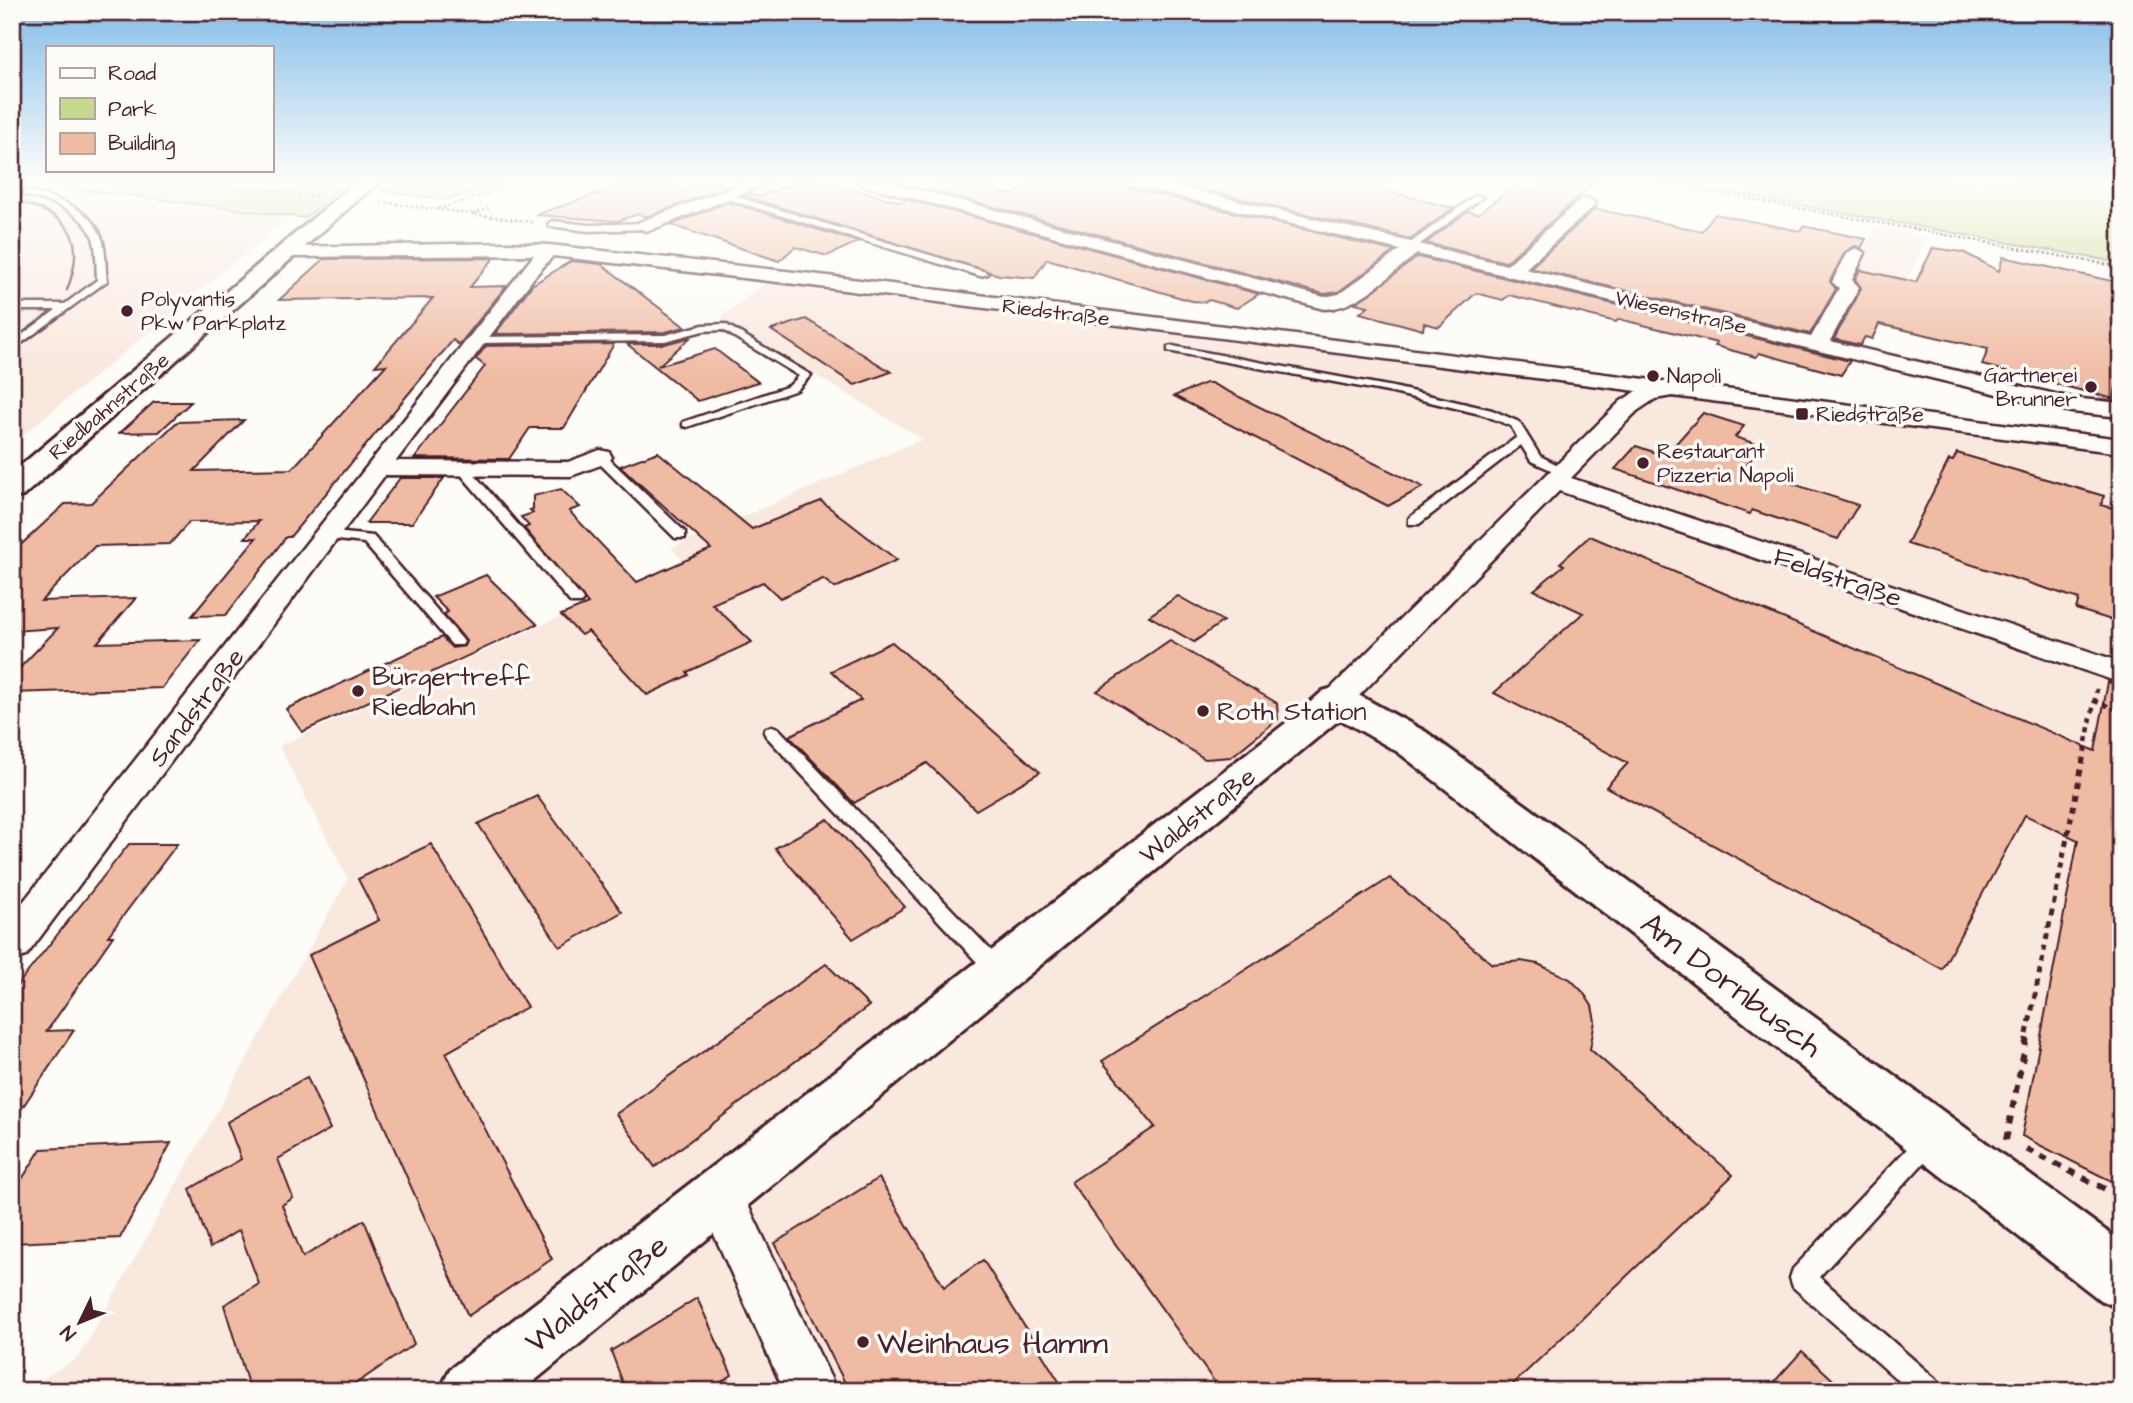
<svg xmlns="http://www.w3.org/2000/svg" width="2133" height="1403" viewBox="0 0 2133 1403" font-family="'Architects Daughter',sans-serif">
<rect width="100%" height="100%" fill="#fdfcf7"/>
<filter id="ink" filterUnits="userSpaceOnUse"><feTurbulence type="fractalNoise" baseFrequency=".0143" numOctaves="2"/><feDisplacementMap in="SourceGraphic" scale="14" xChannelSelector="R" yChannelSelector="G"/><feConvolveMatrix kernelMatrix="1 2 1 2 8 2 1 2 1" color-interpolation-filters="sRGB"/></filter>
<g filter="url(#ink)">
<g fill="#f9e8de">
<path d="M12 182H27L290 217 12 444Z"/>
<path d="M1876 227 1927 237 1894 306 1852 297 1858 285 1847 281Z"/>
<path d="M769 280 2121 452V1391H22L79 1357 348 879 279 746 683 560 671 548 922 439 720 318Z"/>
</g>
<g fill="#c6da8f" stroke="#887c5d" stroke-width="2">
<path d="M25 182H348L305 218Z"/>
<path d="M392 182H503L447 200 382 191Z"/>
<path d="M1672 182H2121V263Z"/>
</g>
<g fill="#f0bba3" stroke="#4a1f2b" stroke-width="2">
<path d="M632 182H662L681 188 714 182 727 187 646 217 638 214 617 221 535 215Z"/>
<path d="M798 182H830L900 202 906 199 1259 294 1237 308 1209 300 1205 302 1192 301 1047 259 1034 278 999 275 743 196 749 194 759 197Z"/>
<path d="M946 182H965L1011 195 1038 182H1066L1080 186 1087 182H1127L1130 188 1394 251 1338 292 1324 294 929 190Z"/>
<path d="M1172 182H1387L1378 189 1453 208 1411 239Z"/>
<path d="M1546 182H1595L1506 262 1426 243 1468 211 1478 214 1513 186 1537 190Z"/>
<path d="M728 202 858 242 827 256 795 247 779 261 671 225Z"/>
<path d="M1595 209 1702 231 1715 214 1800 231 1803 226 1866 239 1861 248 1855 246 1845 252 1830 281 1836 289 1810 334 1530 268Z"/>
<path d="M1933 248 1963 252 1999 271 2003 257 2121 283V388L2116 387 2114 399 1982 365 1988 349 1879 324 1872 339 1865 337 1860 345 1834 339 1861 288 1855 279 1860 270 1916 282Z"/>
<path d="M1418 257 1850 361 1841 375 1759 353 1756 357 1715 346 1717 343 1619 319 1616 322 1509 295 1503 300 1476 293 1439 327 1424 323 1423 330 1360 313 1368 306 1355 303Z"/>
<path d="M494 258 470 287 506 286 459 345 453 340 290 537H286L226 615 192 616 256 538H245L259 521 189 522 170 544 95 546 41 601 136 598 97 643 200 640 162 688 12 693V676L58 628 12 631V553L65 504 91 503 177 422 244 420 194 471 292 469 386 365 375 366 433 298 279 300 324 259Z"/>
<path d="M571 261 601 264 685 327 665 332 495 334 532 285Z"/>
<path d="M806 319 891 372 855 385 771 330Z"/>
<path d="M691 337 658 366 715 349 758 382 698 401 627 344H665Z"/>
<path d="M614 344 564 428H530L509 459 415 458 485 366 476 359 486 346Z"/>
<path d="M1206 383H1211L1423 487 1388 506 1174 396Z"/>
<path d="M154 402H191L159 432 120 433Z"/>
<path d="M1703 413 1744 426 1735 437 1762 446 1744 468 1858 505 1838 539 1752 510 1750 514 1615 469 1636 446 1665 456Z"/>
<path d="M658 452 752 529 821 501 897 560 835 588 823 579 780 598 763 582 712 604 752 642 687 672 689 675 647 695 588 631 581 635 561 615 588 604 524 528 529 526 521 517 533 513 530 510 533 509V496L561 489 580 507 569 511 637 582 711 549 620 466Z"/>
<path d="M1957 453 2104 496 2101 505 2121 510V623L2076 609 2079 599 1907 544 1949 460 1953 461Z"/>
<path d="M400 478H444L412 523H366Z"/>
<path d="M1590 536 2095 751 2108 682 2121 685V1186L2022 1136 2078 840 2025 815 1942 969 1606 787 1628 763 1494 693 1583 613 1534 590 1564 565 1560 563Z"/>
<path d="M486 575 537 624 302 732 286 709 442 637 452 648 464 646 466 641 444 614 448 612 433 597Z"/>
<path d="M1178 596 1223 621 1194 642 1149 616Z"/>
<path d="M1170 641 1277 703 1278 719 1231 757 1205 759 1097 691Z"/>
<path d="M892 642 1040 772 976 810 927 763 854 803 789 736 861 700 831 671Z"/>
<path d="M537 796 622 912 560 947 478 824Z"/>
<path d="M828 819 905 907 853 939 775 848Z"/>
<path d="M129 844H177L108 936H113L47 1031 74 1030 12 1123V992Z"/>
<path d="M431 844 527 1007 446 1053 552 1259 468 1316 309 955 379 920 358 879Z"/>
<path d="M1390 878 1492 964 1521 961 1538 964 1570 979 1583 992 1592 1006 1595 1021 1590 1049 1733 1175 1506 1391H1221L1071 1182 1155 1127 1102 1061Z"/>
<path d="M826 964 869 1006 655 1167 616 1114Z"/>
<path d="M307 1077 330 1129 278 1159 293 1198 282 1205 303 1257 364 1220 414 1344 345 1391H250L224 1305 259 1284 239 1230 210 1248 190 1189 241 1159 227 1122Z"/>
<path d="M171 1143 120 1238 12 1243V1195L41 1149Z"/>
<path d="M879 1178 944 1287 983 1260 1065 1391H849L775 1243Z"/>
<path d="M697 1298 732 1375 708 1391H626L611 1351Z"/>
<path d="M1802 1351 1845 1391H1766Z"/>
</g>
<g fill="none" stroke-linecap="round" stroke-linejoin="round">
<g stroke="#4a1f2b" stroke-width="5">
<g id="service">
<path d="M12 187C45 195 93 204 103 242 106 255 105 268 107 281L12 350V342L56 310H12V304H65L97 280C96 267 97 254 94 241 85 208 42 199 12 192Z"/>
<path d="M727 194 986 272 988 274 980 276 724 198 723 196Z"/>
<path d="M1476 195 1483 197 1412 250H1406V246Z"/>
<path d="M552 221 589 225 645 223 649 226 645 229 589 231 549 226 548 224Z"/>
<path d="M725 324 811 375 797 390 687 427 683 426V422L789 386 799 376 723 330 703 331 665 341 477 343 472 340 477 337 665 335 703 325Z"/>
<path d="M1172 346 1393 387 1492 410 1519 422 1540 456 1570 471 1568 474H1560L1531 461 1521 445 1419 524H1409V518L1517 437 1511 426 1484 415 1393 393 1168 351V347Z"/>
<path d="M600 453 604 454 685 532V538H675L596 460V454Z"/>
<path d="M462 464 466 465 581 597 583 600 581 603H571L458 471 456 468Z"/>
<path d="M325 531 373 536 462 639 464 642 462 645H452L364 543 320 538V532Z"/>
<path d="M772 726 778 728 1004 964 1007 970 1004 976 997 978 990 976 766 736 764 732 766 728Z"/>
<path d="M1930 1129 1938 1133 1941 1140 1938 1147 1819 1277 1939 1382 1943 1391H1910L1793 1287 1790 1278 1793 1269 1922 1133Z"/>
</g>
</g>
<g stroke="#4a1f2b" stroke-width="5">
<g id="minor">
<path d="M747 182H771L651 230 645 231 636 226 639 222Z"/>
<path d="M861 182H889L1324 297 1339 294 1400 250 1131 185 1129 182H1159L1507 265 1581 199 1587 198 1595 203 1593 207 1525 269 1811 337 1839 288 1832 282 1847 253 1856 248 1865 253 1852 280 1859 287 1830 341 2072 398 2121 403V417L2072 412 1417 254C1390 274 1359 309 1324 309L863 185Z"/>
<path d="M507 243 549 245 812 274 2121 439V453L1672 396 1655 399 1637 411 1571 478 2121 662V683L1559 491 1348 707 1337 711 1326 707 1321 700 1326 693 1621 401 1637 391 812 286 553 256 535 276 396 461 568 462 600 450 609 452 612 457 609 462 571 476 385 475 26 956 12 961V916L534 255 288 257 279 252 288 247Z"/>
<path d="M719 1171 735 1178 837 1391H784L696 1194 703 1178Z"/>
</g>
</g>
<g stroke="#4a1f2b" stroke-width="6">
<path id="tertiary" d="M1337 687 1351 691 1426 732 2121 1242V1309L2100 1300 1398 752 1340 719 522 1391H440L450 1369 1295 716 1323 691Z"/>
</g>
<g stroke="#4a1f2b" stroke-width="6">
<path id="secondary" d="M356 182H378L23 496 12 498V473Z"/>
</g>
<g stroke="#4a1f2b" stroke-width="2.5" stroke-dasharray="2.5 2.5" stroke-linecap="butt">
<path d="M199 182 317 196"/>
<path d="M1656 182 2121 267"/>
<path d="M2094 182 2121 186"/>
<path d="M381 202 532 222"/>
<path d="M438 209 524 182"/>
<path d="M473 214 489 208"/>
</g>
<g stroke="#4a1f2b" stroke-width="4.5" stroke-dasharray="5 5" stroke-linecap="butt">
<path d="M2094 701 2121 711"/>
<path d="M2086 742 2097 689"/>
</g>
<path stroke="#4a1f2b" stroke-width="5" stroke-dasharray="6 6" stroke-linecap="butt" d="M2027 1034 2087 740"/>
<g stroke="#4a1f2b" stroke-width="6" stroke-dasharray="8 8" stroke-linecap="butt">
<path d="M2006 1140 2028 1032"/>
<path d="M2026 1149 2121 1197"/>
</g>
<use href="#service" fill="#fdfcf7" fill-rule="evenodd"/>
<use href="#minor" fill="#fdfcf7" fill-rule="evenodd"/>
<use href="#tertiary" fill="#fdfcf7" fill-rule="evenodd"/>
<use href="#secondary" fill="#fdfcf7" fill-rule="evenodd"/>
<path stroke="#4a1f2b" stroke-width="2.5" d="M12 200C66 214 89 233 67 290"/>
</g>
</g>
<linearGradient id="sky" x2="0" y2="1"><stop stop-color="#83bce9"/><stop offset="0.48" stop-color="#fefefb"/><stop offset="1" stop-color="#fefefb" stop-opacity="0"/></linearGradient>
<rect width="2133" height="379" fill="url(#sky)"/>
<g fill="#4a1f2b" stroke="#fdfcf7" stroke-width="2.5">
<circle cx="127" cy="311" r="7"/>
<circle cx="1653" cy="376" r="7"/>
<circle cx="2091" cy="387" r="7"/>
<rect x="1795" y="407" width="14" height="14" rx="3.5"/>
<circle cx="1643" cy="463" r="7"/>
<circle cx="358" cy="691" r="7"/>
<circle cx="1203" cy="711" r="7"/>
<circle cx="863" cy="1342" r="7"/>
</g>
<g text-anchor="middle" stroke-width="7" stroke-linejoin="round" paint-order="stroke">
<g font-size="21" fill="#4a1f2b" stroke="#fdfcf7" text-anchor="start">
<text x="141" y="306">Polyvantis<tspan x="141" dy="24">Pkw Parkplatz</tspan></text>
<text x="2077" y="382" text-anchor="end">Gärtnerei<tspan x="2077" dy="24">Brunner</tspan></text>
<text x="1667" y="383">Napoli</text>
<text x="1816" y="421">Riedstraße</text>
<text x="1657" y="458">Restaurant<tspan x="1657" dy="24">Pizzeria Napoli</tspan></text>
</g>
<g font-size="21" fill="#4a1f2b" stroke="#fdfcf7">
<text transform="translate(1056 312) rotate(7)" y="7">Riedstraße</text>
<text transform="translate(1681 312) rotate(13)" y="7">Wiesenstraße</text>
<text transform="translate(109 406) rotate(-41)" y="7">Riedbahnstraße</text>
</g>
<g font-size="26" fill="#4a1f2b" stroke="#fdfcf7">
<text transform="translate(1838 577) rotate(19)" y="9">Feldstraße</text>
<text transform="translate(196 707) rotate(-53)" y="9">Sandstraße</text>
<text transform="translate(1197 815) rotate(-38)" y="9">Waldstraße</text>
</g>
<g font-size="26" fill="#4a1f2b" stroke="#fdfcf7" text-anchor="start">
<text x="372" y="685">Bürgertreff<tspan x="372" dy="30">Riedbahn</tspan></text>
<text x="1217" y="720">Roth Station</text>
</g>
<g font-size="32" fill="#4a1f2b" stroke="#fdfcf7">
<text transform="translate(1732 984) rotate(37)" y="11">Am Dornbusch</text>
<text transform="translate(596 1293) rotate(-38)" y="11">Waldstraße</text>
</g>
<g font-size="32" fill="#4a1f2b" stroke="#fdfcf7" text-anchor="start">
<text x="877" y="1353">Weinhaus Hamm</text>
</g>
</g>
<rect width="2133" height="1403" fill="none" stroke="#fdfcf7" stroke-width="42"/>
<rect x="21" y="21" width="2091" height="1361" fill="none" stroke="#4a1f2b" stroke-width="2.5" filter="url(#ink)"/>
<rect x="46" y="46" width="228" height="126" fill="#fdfcf7" stroke="#b5a4a5" stroke-width="2"/>
<rect x="60" y="68" width="35" height="10" fill="#fdfcf7" stroke="#b5a4a5" stroke-width="2"/>
<text x="108" y="80" font-size="21" fill="#4a1f2b">Road</text>
<rect x="60" y="98" width="35" height="21" fill="#c6da8f" stroke="#b5a4a5" stroke-width="2"/>
<text x="108" y="116" font-size="21" fill="#4a1f2b">Park</text>
<rect x="60" y="133" width="35" height="21" fill="#f0bba3" stroke="#b5a4a5" stroke-width="2"/>
<text x="108" y="150" font-size="21" fill="#4a1f2b">Building</text>
<g transform="translate(80 1322) rotate(227)" stroke="#fdfcf7" stroke-width="5" paint-order="stroke">
<path d="M0-5L12 26L0 18L-12 26Z" fill="#4a1f2b"/>
<text y="-10" font-size="19" font-weight="bold" text-anchor="middle" fill="#4a1f2b">N</text>
</g>
</svg>
